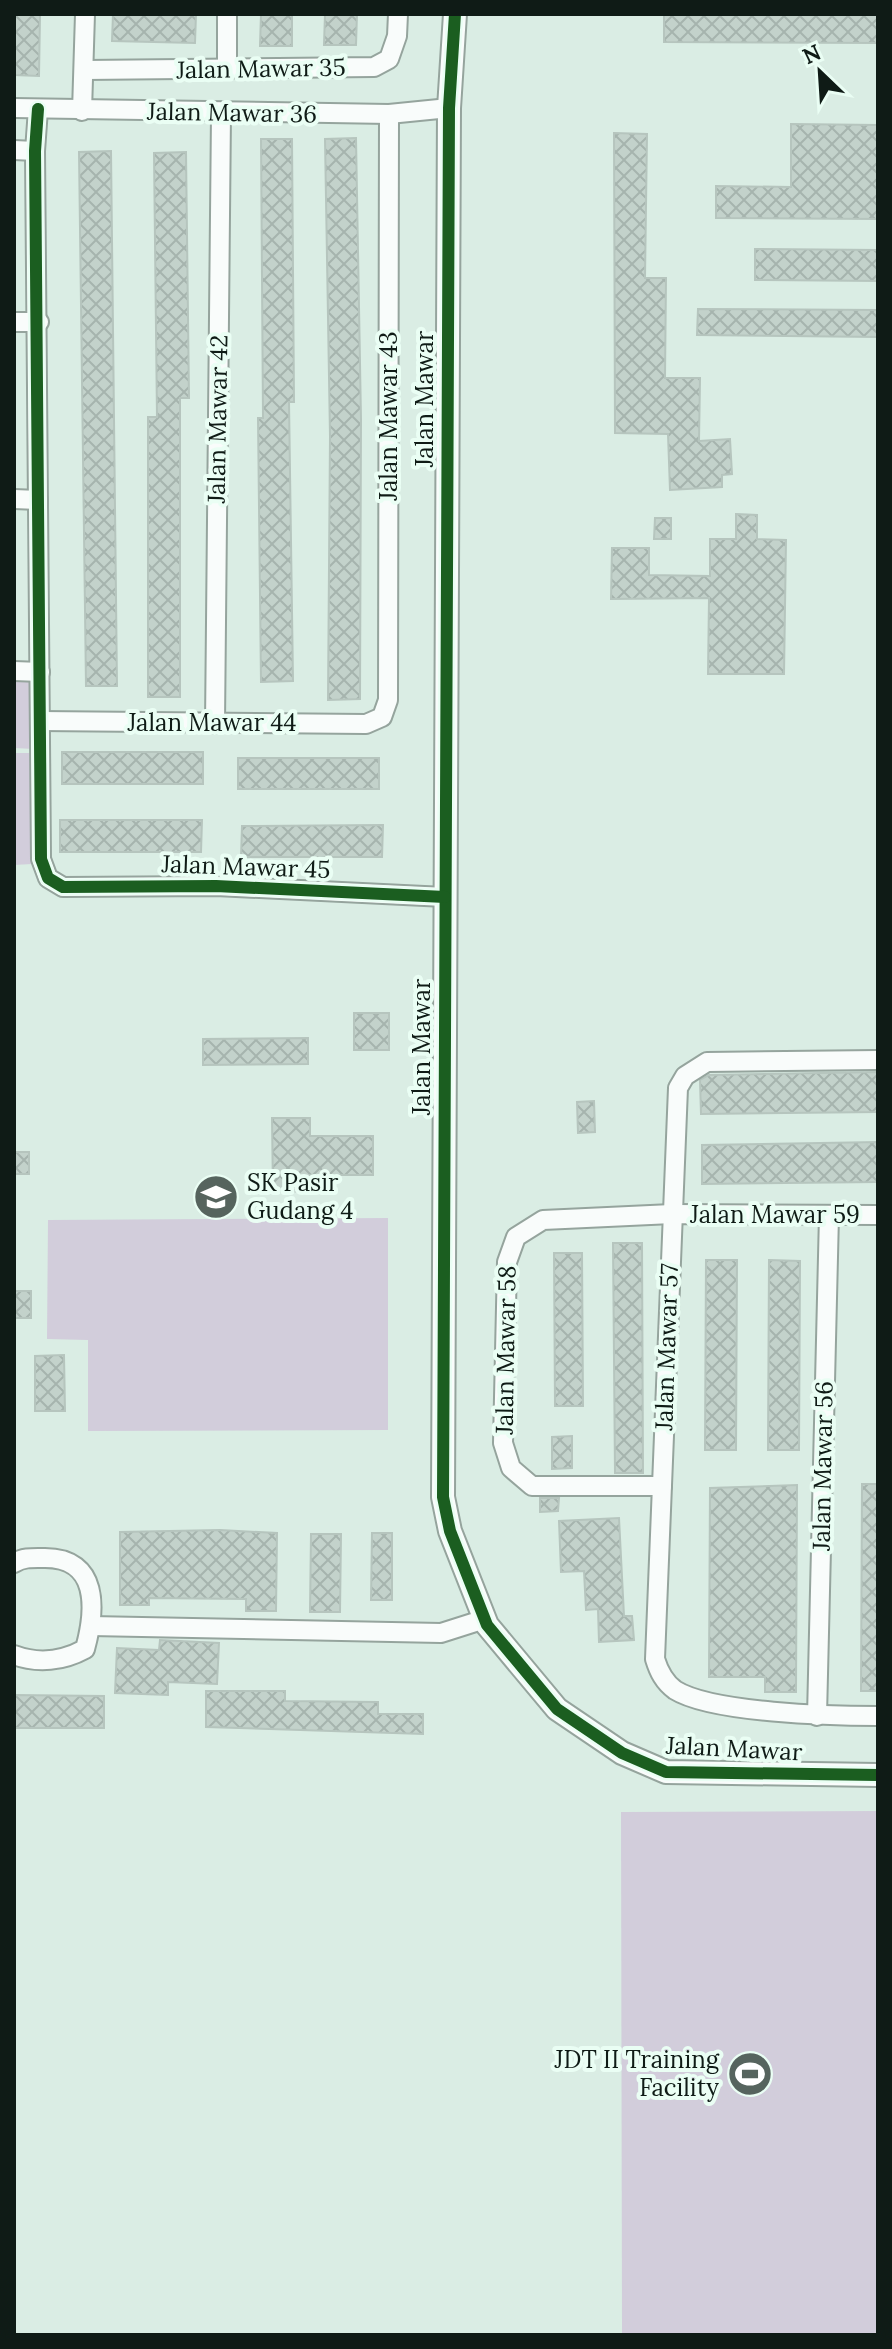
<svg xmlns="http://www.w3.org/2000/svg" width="892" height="2349" viewBox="0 0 892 2349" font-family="Lora,serif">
<defs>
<pattern id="building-cross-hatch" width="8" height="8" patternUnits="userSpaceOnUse" patternTransform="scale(2)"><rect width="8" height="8" fill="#c3d2cb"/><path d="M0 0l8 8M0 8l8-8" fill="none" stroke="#a6b4ae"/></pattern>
</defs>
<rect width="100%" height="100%" fill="#daede4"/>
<g fill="#d2cddb">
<path d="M14 681H31L34 749 14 748Z"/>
<path d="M14 753H32V864L14 865Z"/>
<path d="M388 1218V1430L88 1431V1340L47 1339 48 1220Z"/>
<path d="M878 1811V2335H622L621 1812Z"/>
</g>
<g fill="url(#building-cross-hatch)" stroke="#b6c5be" stroke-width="2">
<path d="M14 14H40L39 76 14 75Z"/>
<path d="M113 14H196L195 43 112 41Z"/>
<path d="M261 14H292V46H260Z"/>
<path d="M325 14H357L356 45H324Z"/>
<path d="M664 14H878V43L664 42Z"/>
<path d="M791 124 878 125V219L716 218V186L791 187Z"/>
<path d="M614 133 647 134 645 278H666L665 378H700L699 441 730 439 732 474 722 475V487L670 490 668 434 615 433Z"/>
<path d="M356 138 361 419 360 699 328 700 330 436 325 139Z"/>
<path d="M261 139H292L294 402H289L293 681 261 682 258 418H263Z"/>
<path d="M111 151 117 686H86L79 152Z"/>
<path d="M186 152 189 398H180V697H148V417H157L154 153Z"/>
<path d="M755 249 878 250V281L755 280Z"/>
<path d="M698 309 878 310V337L697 335Z"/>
<path d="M736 514 757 515V539L786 540 784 674H708L709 598 611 599 612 548H649V575L710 576V539H736Z"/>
<path d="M655 518H671V539H654Z"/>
<rect x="62" y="752" width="141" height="32"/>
<rect x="238" y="758" width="141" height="31"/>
<path d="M60 820H202L201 852H60Z"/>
<path d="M383 825 382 857H241L242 826Z"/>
<rect x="354" y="1013" width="35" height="37"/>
<path d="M308 1038V1064L203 1065V1039Z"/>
<path d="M878 1072V1112L701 1114 700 1080 709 1075Z"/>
<path d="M594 1101 595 1132 578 1133 577 1102Z"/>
<path d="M272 1118H310V1136H373V1175H310V1191L273 1192Z"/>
<path d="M878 1142V1182L702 1184V1145Z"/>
<rect x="14" y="1152" width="15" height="22"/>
<path d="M613 1243H642L643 1473H615Z"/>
<path d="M554 1253H582L583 1406H555Z"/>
<path d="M706 1260H737L736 1450H705Z"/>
<path d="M769 1260 800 1261 799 1450H768Z"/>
<rect x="14" y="1291" width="17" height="27"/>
<path d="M64 1355 65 1411H35V1356Z"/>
<path d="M572 1436V1468L552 1469V1437Z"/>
<path d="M862 1484H878V1691H861Z"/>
<path d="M797 1485 796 1692H765V1677H709L710 1488Z"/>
<path d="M540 1498H559L558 1511 540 1512Z"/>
<path d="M619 1518 624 1616H632L634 1640 599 1642 598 1609 586 1610 584 1571 561 1572 559 1521Z"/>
<path d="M220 1530 277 1533 276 1611H246V1599L149 1598V1605H120V1532Z"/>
<path d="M372 1533H392V1600H371Z"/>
<path d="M311 1534H341L340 1612H310Z"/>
<path d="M160 1640 219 1643 217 1684 168 1682V1695L115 1693 117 1648 159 1650Z"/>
<path d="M206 1691H285V1701L378 1702V1714H423V1734L206 1727Z"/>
<path d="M14 1695 104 1696V1728H14Z"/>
</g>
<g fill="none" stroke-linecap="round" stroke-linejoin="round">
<g stroke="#95a49d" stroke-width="22">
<g id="minor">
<path d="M227 14V69"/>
<path d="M85 70 374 67 389 59 397 36 398 14"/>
<path d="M14 108 389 114 449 108"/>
<path d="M38 109 35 151 41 859 48 878 63 887 216 886 445 897"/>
<path d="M82 111 85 14"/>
<path d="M14 150 35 151"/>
<path d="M14 322H39"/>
<path d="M14 499 38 500"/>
<path d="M14 671 40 672"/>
<path d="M40 721 366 724 382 717 388 700 389 114"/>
<path d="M215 724 221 114"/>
<path d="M878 1060 707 1062 685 1076 678 1088 655 1659C659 1672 664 1682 675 1690 712 1713 832 1716 878 1716"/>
<path d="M662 1486H532L511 1468 503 1443 507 1262 516 1237 543 1220 672 1214 878 1215"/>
<path d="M14 1563C24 1557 33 1558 45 1558 99 1558 96 1609 85 1649 63 1661 38 1664 14 1655"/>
<path d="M91 1626 441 1633 485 1619"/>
<path d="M817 1716 829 1215"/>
</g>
</g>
<g stroke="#95a49d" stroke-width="26">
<path id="tertiary" d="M455 14 449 108 443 1497 450 1531 487 1625 557 1709 622 1753 666 1772 878 1775"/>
</g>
<use href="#minor" stroke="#f9fcfb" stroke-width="18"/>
<use href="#tertiary" stroke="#f9fcfb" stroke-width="22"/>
<g stroke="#eafef4" stroke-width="17">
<g id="cycleway">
<path d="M455 14 449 108 443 1497 450 1531 487 1625 557 1709 622 1753 666 1772 878 1775"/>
<path d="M38 109 35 151 41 859 48 878 63 887 216 886 445 897"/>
</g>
</g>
<use href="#cycleway" stroke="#1b5e20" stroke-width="12"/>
</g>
<defs>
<g id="school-disc" transform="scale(2.3)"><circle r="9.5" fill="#56645e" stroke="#eafef4"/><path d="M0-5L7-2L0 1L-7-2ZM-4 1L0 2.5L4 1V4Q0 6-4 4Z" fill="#fff"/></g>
<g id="stadium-disc" transform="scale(2.3)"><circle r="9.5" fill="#56645e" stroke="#eafef4"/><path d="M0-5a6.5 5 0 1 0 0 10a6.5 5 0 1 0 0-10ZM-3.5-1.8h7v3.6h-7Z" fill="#fff"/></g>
</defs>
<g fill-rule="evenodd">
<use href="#school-disc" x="216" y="1197"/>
<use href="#stadium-disc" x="750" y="2074"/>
</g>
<g text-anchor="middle" stroke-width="8" stroke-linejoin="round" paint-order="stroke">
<g font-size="24" fill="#0f1b16" stroke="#eafef4">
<text transform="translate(261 69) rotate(-1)" y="8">Jalan Mawar 35</text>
<text transform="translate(232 113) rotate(1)" y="8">Jalan Mawar 36</text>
<text transform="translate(425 399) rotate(-90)" y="8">Jalan Mawar</text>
<text transform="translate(389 416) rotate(-90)" y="8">Jalan Mawar 43</text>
<text transform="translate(218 419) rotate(-89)" y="8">Jalan Mawar 42</text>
<text x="212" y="731">Jalan Mawar 44</text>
<text transform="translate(246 867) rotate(2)" y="8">Jalan Mawar 45</text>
<text transform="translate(422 1047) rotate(-90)" y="8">Jalan Mawar</text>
<text x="775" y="1223">Jalan Mawar 59</text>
<text transform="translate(667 1347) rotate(-88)" y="8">Jalan Mawar 57</text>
<text transform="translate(506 1350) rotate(-89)" y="8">Jalan Mawar 58</text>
<text transform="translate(823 1466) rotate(-89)" y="8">Jalan Mawar 56</text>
<text transform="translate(734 1749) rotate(3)" y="8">Jalan Mawar</text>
</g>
<g font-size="24" fill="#0f1b16" stroke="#eafef4" text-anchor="start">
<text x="247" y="1191">SK Pasir<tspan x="247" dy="28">Gudang 4</tspan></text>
<text x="719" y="2068" text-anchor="end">JDT II Training<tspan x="719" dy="28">Facility</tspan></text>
</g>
</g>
<rect width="892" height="2349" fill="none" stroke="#0f1b16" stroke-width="32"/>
<g transform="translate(820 72) rotate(335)" stroke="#eafef4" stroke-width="6" paint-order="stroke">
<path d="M0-6L14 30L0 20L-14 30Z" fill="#0f1b16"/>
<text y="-12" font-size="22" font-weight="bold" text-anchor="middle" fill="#0f1b16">N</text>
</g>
</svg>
